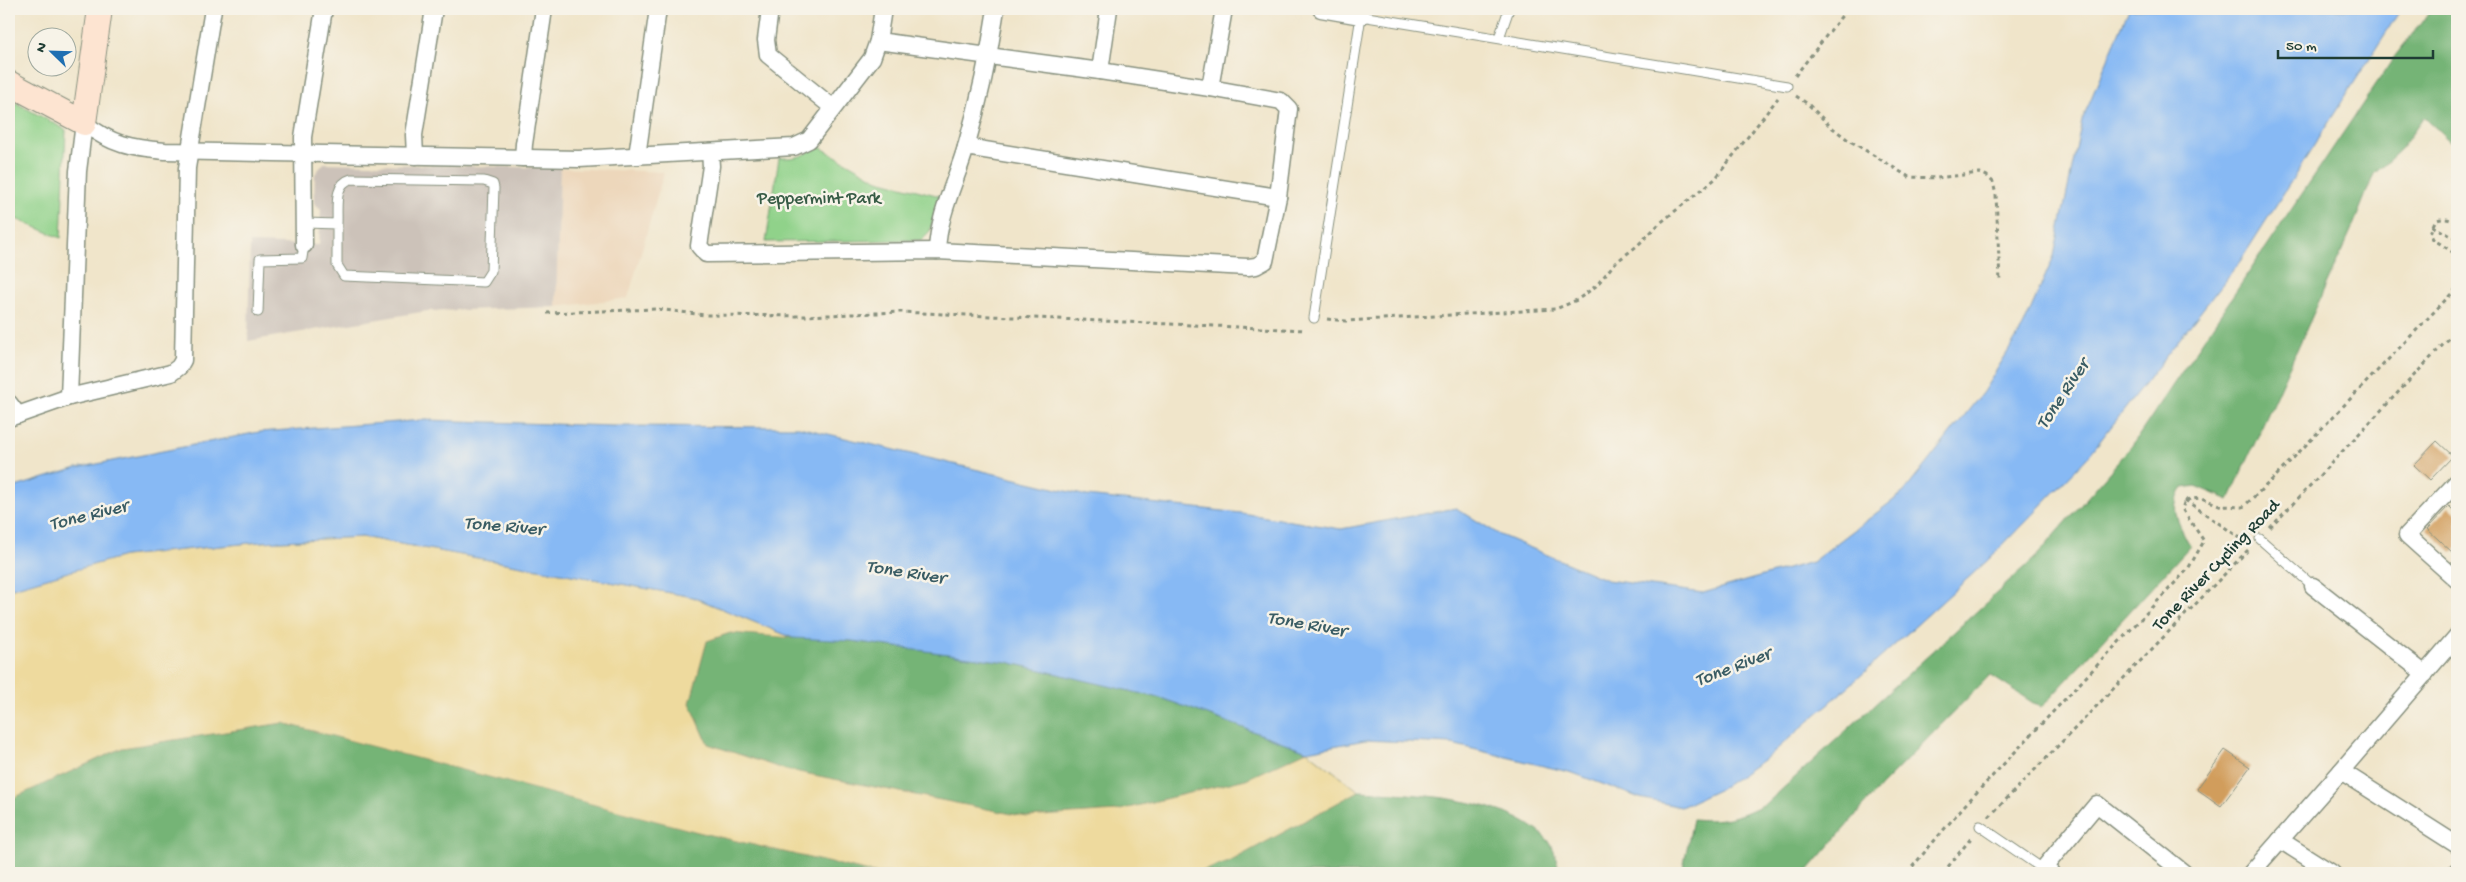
<svg xmlns="http://www.w3.org/2000/svg" width="2466" height="882" viewBox="0 0 2466 882" font-family="'Gochi Hand',sans-serif">
<rect width="100%" height="100%" fill="#f7f3e8"/>
<filter id="ink" filterUnits="userSpaceOnUse"><feTurbulence type="fractalNoise" baseFrequency=".02" numOctaves="2"/><feDisplacementMap in="SourceGraphic" scale="10" xChannelSelector="R" yChannelSelector="G"/><feConvolveMatrix kernelMatrix="1 2 1 2 8 2 1 2 1" color-interpolation-filters="sRGB"/></filter>
<filter id="wash" filterUnits="userSpaceOnUse"><feTurbulence type="fractalNoise" baseFrequency=".0096" numOctaves="4" result="noise"/><feDisplacementMap in="SourceGraphic" scale="20" xChannelSelector="R" yChannelSelector="G"/><feGaussianBlur stdDeviation="1.12" result="paint"/><feColorMatrix in="noise" values="0 0 0 0 0 0 0 0 0 0 0 0 0 0 0 0 0 1.4 0 .05"/><feComposite in="paint" operator="in"/></filter>
<g filter="url(#wash)">
<rect width="100%" height="100%" fill="#f0e5ca"/>
<path fill="#edd7bb" d="M560 168 664 172 628 298 556 307Z"/>
<path fill="#ccc2b9" d="M324 163 560 168 556 307 427 311 248 341 250 243 319 245 321 209 314 203 315 174Z"/>
<g fill="#90d28a" stroke="#58885f">
<path d="M9 99 66 130 61 238 9 216Z"/>
<path d="M816 145 878 180 940 196 930 231 921 240 766 242 779 158C795 158 805 158 816 145Z"/>
</g>
<g fill="#74b476" stroke="#4a7855">
<path d="M2432 9H2457V139L2454 145 2424 117 2401 149 2374 174 2353 226 2229 500 2196 486 2183 488C2167 510 2180 524 2190 546L2041 708 1990 675 1880 787 1806 873H1682L1693 819C1726 822 1738 817 1767 803L2035 558 2131 447 2395 56Z"/>
<path d="M730 633 852 641 1007 662 1164 699 1307 751 1246 779 1116 811 1027 817 783 769 708 744 690 703 707 641Z"/>
<path d="M283 723 441 761 698 832 874 873H9V800L122 748Z"/>
<path d="M1359 791C1414 794 1505 797 1546 838 1554 845 1557 863 1560 873H1196L1229 862Z"/>
</g>
<path fill="#eeda9e" stroke="#868c69" d="M362 537 693 597 793 638 730 633 707 641 690 703 708 744 783 769 1027 817 1116 811 1246 779 1307 751 1359 791 1229 862 1196 873H874L698 832 283 723 122 748 9 800V589L123 556 260 542Z"/>
<path fill="#87b9f4" stroke="#537b94" d="M2129 9H2401L2241 260 2086 459 1988 560 1857 679 1769 756 1722 788 1681 807 1640 798 1573 773 1452 744 1365 740 1307 751 1164 699 1007 662 852 641 793 638 693 597 362 537 260 542 124 556 9 589V489L77 468 259 432 426 420 613 426 799 427 1087 496 1241 513 1341 529 1456 508 1500 535 1607 580 1703 593 1812 562 1904 492 1983 392 2023 327 2054 256 2082 120Z"/>
<g id="blocks">
<g fill="#d19d5c">
<path d="M2437 441 2453 456 2430 480 2414 465Z"/>
<path d="M2449 506 2457 514V547L2452 552 2427 529Z"/>
<path d="M2225 750 2250 767 2221 806 2197 789Z"/>
</g>
</g>
</g>
<g filter="url(#ink)">
<use href="#blocks" fill-opacity="0" stroke="#88917f" stroke-width="1"/>
<g fill="none" stroke-linecap="round" stroke-linejoin="round">
<g stroke="#88917f" stroke-width="11">
<g id="lane">
<path d="M1499 38 1509 9"/>
<path d="M305 223 337 224V265L344 276 484 282 491 271 494 188 493 184 484 181 351 179C333 184 338 209 337 224"/>
<path d="M258 312 260 259 302 258 304 245"/>
<path d="M1314 318 1361 16 1787 86"/>
<path d="M2260 539 2313 586"/>
<path d="M1980 826 2043 869"/>
</g>
</g>
<g stroke="#88917f" stroke-width="19">
<g id="street">
<path d="M770 9 766 40 768 55 832 107"/>
<path d="M1321 9 1361 16"/>
<path d="M1100 71 1109 9"/>
<path d="M1210 88 1224 9"/>
<path d="M966 147 1278 197"/>
<path d="M710 152 711 166 699 246 706 254 937 251 1248 267 1256 266 1265 261 1278 197 1289 109 1281 101 1210 88 1100 71 878 41"/>
<path d="M415 156 414 135 434 9"/>
<path d="M637 156 658 9"/>
<path d="M523 158 524 144 544 9"/>
<path d="M304 245 303 137 324 9"/>
<path d="M937 251C938 216 956 181 966 147 979 102 989 56 996 9"/>
<path d="M69 397 78 171 84 123C112 145 131 148 165 151L579 159 794 147 809 140 872 58 878 41 883 9"/>
<path d="M9 403 18 415"/>
<path d="M9 418 69 397 171 373 179 367 183 360 187 168 213 9"/>
<path d="M2457 482 2407 535 2457 580"/>
<path d="M2313 586 2425 674"/>
<path d="M2457 636 2341 771 2457 845"/>
<path d="M2280 840 2332 873"/>
<path d="M2051 873 2043 869 2097 804 2184 873"/>
<path d="M2251 873 2341 771"/>
<path d="M2456 873 2457 871"/>
</g>
</g>
<g stroke="#88917f" stroke-width="26">
<path id="secondary" d="M9 83 84 123 100 9"/>
</g>
<g stroke="#88917f" stroke-width="3" stroke-dasharray="4 4" stroke-linecap="butt">
<path d="M1795 76 1847 9"/>
<path d="M1796 96 1808 104 1830 126 1847 139 1909 177 1937 178 1980 173 1987 176 1993 182 1996 195 2000 282"/>
<path d="M2457 223C2450 219 2443 217 2435 221L2430 233 2433 239 2457 255"/>
<path d="M2432 226 2457 239"/>
<path d="M547 313 657 309 704 315 805 316 900 312 1305 330"/>
<path d="M1327 319 1346 321 1556 309 1577 300 1596 286 1615 263 1637 246 1659 224 1715 179 1778 98"/>
<path d="M2185 500 2246 542"/>
<path d="M2270 528 2457 330"/>
<path d="M1989 817 2249 549"/>
<path d="M1907 873 1963 807 2188 569 2204 541 2182 509 2185 500 2201 498 2222 506 2243 507 2276 476 2457 288"/>
<path d="M1943 873 1972 837"/>
</g>
<use href="#lane" stroke="#fff" stroke-width="9"/>
<use href="#street" stroke="#fff" stroke-width="16"/>
<use href="#secondary" stroke="#fde4d1" stroke-width="24"/>
</g>
</g>
<g text-anchor="middle" stroke-width="5" stroke-linejoin="round" paint-order="stroke">
<g font-size="18" fill="#365b45" stroke="#f7f3e8">
<text x="819" y="203">Peppermint Park</text>
</g>
<g font-size="18" fill="#1f3d34" stroke="#f7f3e8">
<text transform="translate(2215 564) rotate(-46)" y="6">Tone River Cycling Road</text>
</g>
<g font-size="19" font-style="italic" fill="#395c64" stroke="#f7f3e8">
<text transform="translate(2061 393) rotate(-56)" y="7">Tone River</text>
<text transform="translate(88 513) rotate(-14)" y="7">Tone River</text>
<text transform="translate(504 524) rotate(5)" y="7">Tone River</text>
<text transform="translate(906 570) rotate(9)" y="7">Tone River</text>
<text transform="translate(1307 622) rotate(10)" y="7">Tone River</text>
<text transform="translate(1732 665) rotate(-21)" y="7">Tone River</text>
</g>
</g>
<rect width="2466" height="882" fill="none" stroke="#f7f3e8" stroke-width="30"/>
<g transform="translate(52 52) rotate(293)"><circle r="24" fill="#f7f3e8" stroke="#a1aaa0"/>
<path d="M0-4L9 19L0 12L-9 19Z" fill="#1f6fb2"/>
<text y="-8" font-size="14" font-weight="bold" text-anchor="middle" fill="#1f3d34">N</text>
</g>
<path d="M2278 50v8h155v-8" fill="none" stroke="#1f3d34" stroke-width="2.5"/>
<text x="2286" y="50" font-size="15" fill="#1f3d34" stroke="#f7f3e8" stroke-width="4" paint-order="stroke">50 m</text>
</svg>
